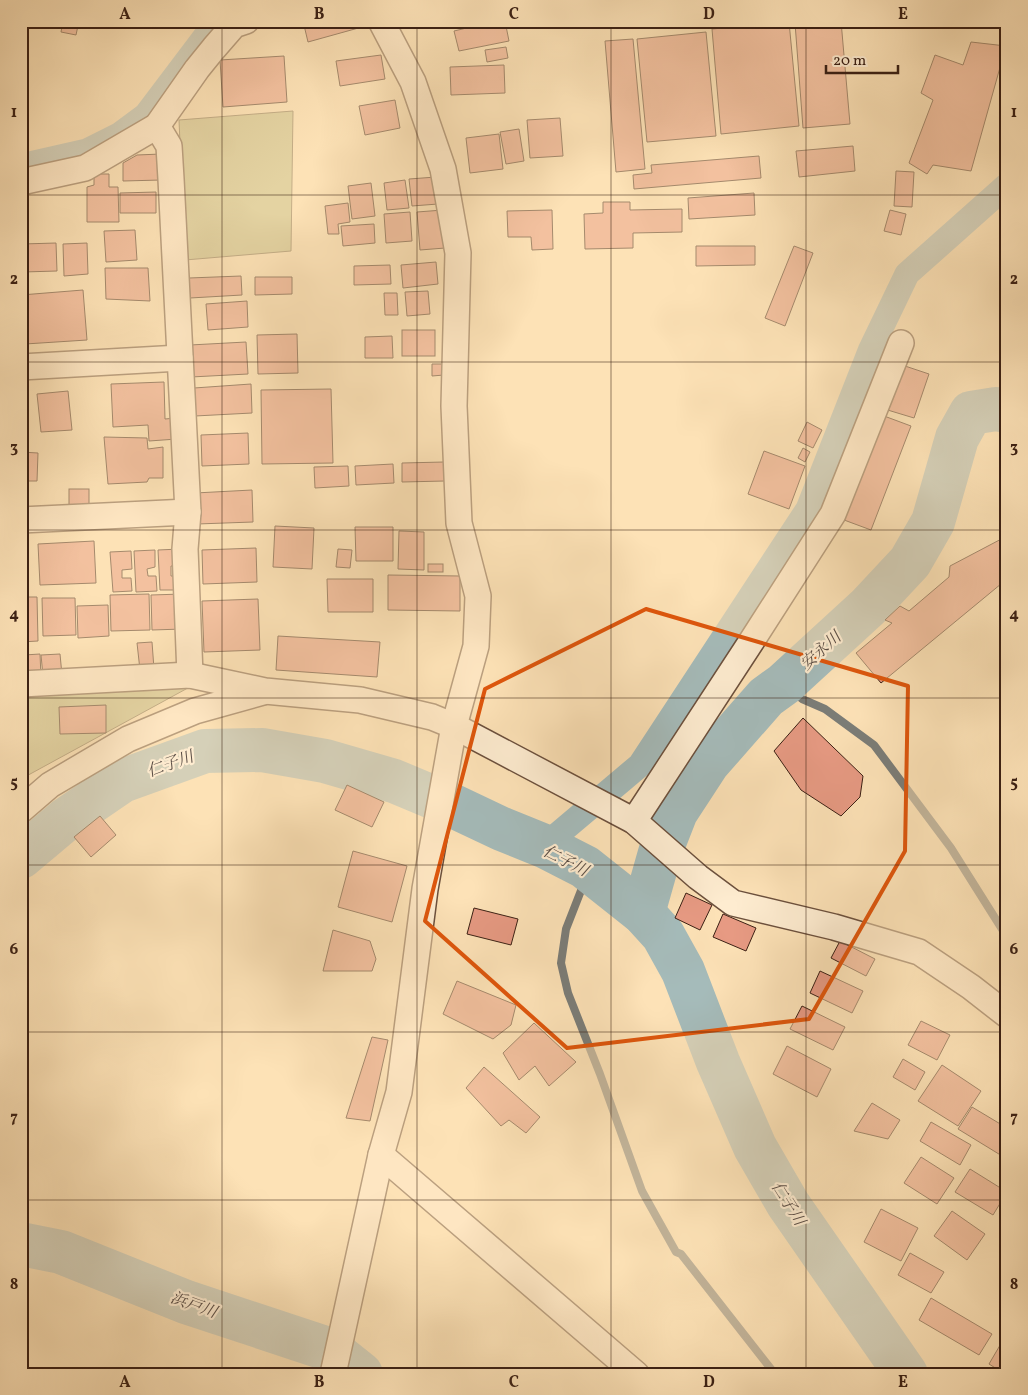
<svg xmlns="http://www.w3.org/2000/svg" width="1028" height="1395" viewBox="0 0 1028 1395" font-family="Vollkorn,'Noto Serif JP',serif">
<rect width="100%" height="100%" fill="#fde2b7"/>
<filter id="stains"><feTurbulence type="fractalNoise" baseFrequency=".004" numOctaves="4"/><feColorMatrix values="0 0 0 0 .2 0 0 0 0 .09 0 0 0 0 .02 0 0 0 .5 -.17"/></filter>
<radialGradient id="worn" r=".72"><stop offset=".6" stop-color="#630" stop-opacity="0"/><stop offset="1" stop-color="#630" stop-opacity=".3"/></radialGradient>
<g fill="#c6c18a" stroke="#80704f">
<path d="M293 111 291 251 185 260 179 120Z"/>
<path d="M197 683 21 779V692Z"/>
</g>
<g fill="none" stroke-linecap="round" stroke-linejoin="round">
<g stroke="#7b7d78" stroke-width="8">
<path d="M784 684 802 699 825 709 874 745 951 848 1007 937"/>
<path d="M585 867 582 888 566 929 561 963 568 993 600 1074 642 1191 676 1252 681 1254 775 1374"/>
</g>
<g stroke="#a5bbba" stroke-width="25">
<path d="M21 166 87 151 119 135 146 115 217 21"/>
<path d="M544 846 640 765 808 509 870 351 907 274 1007 185"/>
</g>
<g stroke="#a5bbba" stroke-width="44">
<path d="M21 857 65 820 122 781 205 751 262 750 325 761 394 781 449 804 502 829 544 846 585 867 643 913 663 935 683 971 718 1062 755 1147 788 1204 906 1374"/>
<path d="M643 913 660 853 676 812 708 763 766 697 784 684 868 607 910 562 933 522 957 438 971 413 996 409 1007 411"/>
<path d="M21 1244 61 1252 186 1302 331 1350 361 1374"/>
</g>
</g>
<g fill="#e79a83" stroke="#3b2014">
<path d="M63 21H79L76 35 61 32Z"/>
<path d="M303 21H360L362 27 308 42Z"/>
<path d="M496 21H505L509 41 459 51 454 31Z"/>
<path d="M819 21H841L850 124 803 128 795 23Z"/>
<path d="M789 22 799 126 721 134 712 29Z"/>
<path d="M706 32 716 136 647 142 637 39Z"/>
<path d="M633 39 645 169 616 172 605 41Z"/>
<path d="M971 42 1006 46 971 171 933 165 927 174 909 163 933 100 921 93 935 55 963 65Z"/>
<path d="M506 47 508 58 487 62 485 50Z"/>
<path d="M381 55 385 79 340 86 336 61Z"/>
<path d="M284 56 287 102 223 107 220 60Z"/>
<path d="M504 65 505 93 451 95 450 67Z"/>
<path d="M395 100 400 128 365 135 359 106Z"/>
<path d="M560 118 563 156 530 158 527 120Z"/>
<path d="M519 129 524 161 506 164 500 132Z"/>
<path d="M499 134 503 169 470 173 466 138Z"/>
<path d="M853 146 855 171 799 177 796 151Z"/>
<path d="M161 154V180L123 181V163L137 155Z"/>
<path d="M759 156 761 178 634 189 633 175 652 173 651 165Z"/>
<path d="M896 171 914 172 912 207 894 206Z"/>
<path d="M94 174H109V187H118L119 222H87V187L94 185Z"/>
<path d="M436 177 438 204 412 206 409 179Z"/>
<path d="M405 180 409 208 387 210 384 183Z"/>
<path d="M371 183 375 216 352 219 348 186Z"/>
<path d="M156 192V213H120V193Z"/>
<path d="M754 193 755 215 689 219 688 198Z"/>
<path d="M603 202H630V210L682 209V232L633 233V248L585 249 584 214 603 213Z"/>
<path d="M348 203 350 222 338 224 339 234H328L325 206Z"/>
<path d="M443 210 445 248 420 250 417 212Z"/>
<path d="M552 210 553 249 532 250 531 237H508L507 211Z"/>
<path d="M890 210 906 214 901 235 884 231Z"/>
<path d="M410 212 412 241 386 243 384 214Z"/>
<path d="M374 224 375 243 343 246 341 226Z"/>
<path d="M135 230 137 260 106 262 104 231Z"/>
<path d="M56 243 57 271 23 272 22 244Z"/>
<path d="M87 243 88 274 64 276 63 244Z"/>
<path d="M696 246H755V265L696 266Z"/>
<path d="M794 246 813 253 785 326 765 318Z"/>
<path d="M436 262 438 284 403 288 401 265Z"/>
<path d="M390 265 391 284 354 285V266Z"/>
<path d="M105 268H148L150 301 106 299Z"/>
<path d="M241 276 242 295 190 298 189 278Z"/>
<path d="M255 277H292V294L255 295Z"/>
<path d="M83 290 87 340 25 344 21 295Z"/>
<path d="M428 291 430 314 407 316 405 292Z"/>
<path d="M384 293H397L398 315H385Z"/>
<path d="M247 301 248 327 208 330 206 304Z"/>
<rect x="402" y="330" width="33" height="26"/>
<path d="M297 334 298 373 258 374 257 335Z"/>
<path d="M392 336 393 358H365V337Z"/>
<path d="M246 342 248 374 191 377 190 345Z"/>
<path d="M896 363 929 374 914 418 881 408Z"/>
<path d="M432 364H444V375L432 376Z"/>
<path d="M21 381H23L25 429H21Z"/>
<path d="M164 382 165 419 176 418 177 439 149 441 148 425 113 427 111 384Z"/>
<path d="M251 384 252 413 195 416 194 388Z"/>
<path d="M331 389 333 463 262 464 261 390Z"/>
<path d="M68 391 72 430 41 432 37 394Z"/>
<path d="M876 413 911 426 871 530 836 517Z"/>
<path d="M807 422 822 430 813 448 798 441Z"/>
<path d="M248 433 249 464 202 466 201 435Z"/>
<path d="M104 437 147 438 148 449 163 447V478H149L147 482 108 484Z"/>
<path d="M803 448 810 452 805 462 798 458Z"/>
<path d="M764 451 805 466 789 509 748 494Z"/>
<path d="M21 452 38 453 37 481H21Z"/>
<path d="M444 462 445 481 402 482V463Z"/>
<path d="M393 464 394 483 356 485 355 466Z"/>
<path d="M348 466 349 486 315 488 314 467Z"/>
<rect x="69" y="489" width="20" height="21"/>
<path d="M252 490 253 522 197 524 195 493Z"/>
<path d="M275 526 314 528 312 569 273 567Z"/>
<path d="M355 527H393V561H356Z"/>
<path d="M399 531 424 532V570L398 569Z"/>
<path d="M1007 536V579L881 683 856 653 892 623 885 620 900 606 909 611 949 577 950 566Z"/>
<path d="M94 541 96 583 40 585 38 544Z"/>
<path d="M256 548 257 582 203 584 202 550Z"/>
<path d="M21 549 24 576H21Z"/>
<path d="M180 549 181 566H171V576H180L181 590H160L158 550Z"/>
<path d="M338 549 352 550 350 568 336 567Z"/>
<path d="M155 550V567L147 569 148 576H156L157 591 136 592 134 551Z"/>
<path d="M131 551 132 569 122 570V578H131L132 591 113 592 110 552Z"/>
<rect x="428" y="564" width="15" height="8"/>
<path d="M388 575 460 576V611L388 610Z"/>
<path d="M327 579H373V612H328Z"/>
<path d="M149 594 150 630 111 631 110 595Z"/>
<path d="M182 594 183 629 152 630 151 595Z"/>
<path d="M21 597H37L38 641 21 642Z"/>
<path d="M42 598H75L76 635 43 636Z"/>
<path d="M258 599 260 650 204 652 202 601Z"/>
<path d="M108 605 109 636 78 638 77 606Z"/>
<path d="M278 636 380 642 377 677 276 670Z"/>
<path d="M152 642 154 669 140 670 137 643Z"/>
<path d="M40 654 41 677H24V655Z"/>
<path d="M60 654 62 675 43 676 41 655Z"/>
<path d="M106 705V733L60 734 59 707Z"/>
<path d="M803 718 863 776 860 797 841 816 801 790 774 751Z"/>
<path d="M347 785 384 802 372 827 335 810Z"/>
<path d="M100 816 116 835 91 857 74 837Z"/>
<path d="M353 851 407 866 392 922 338 907Z"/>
<path d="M686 893 712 905 700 930 675 918Z"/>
<path d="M474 908 518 919 511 945 467 934Z"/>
<path d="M723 914 756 928 746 951 713 937Z"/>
<path d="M333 930 370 941 376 959 372 971H323Z"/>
<path d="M840 941 875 959 866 976 831 958Z"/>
<path d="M820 971 863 991 852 1013 810 993Z"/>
<path d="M457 981 516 1005 511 1025 493 1039 443 1014Z"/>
<path d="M802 1006 845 1027 833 1050 790 1029Z"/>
<path d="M921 1021 950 1035 937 1060 908 1045Z"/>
<path d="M534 1023 576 1062 549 1086 535 1066 519 1080 503 1053Z"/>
<path d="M372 1037 388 1040 370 1121 346 1118Z"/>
<path d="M787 1046 831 1069 817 1097 773 1074Z"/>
<path d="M903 1059 925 1072 915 1090 893 1077Z"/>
<path d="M942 1065 981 1091 958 1126 918 1101Z"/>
<path d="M484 1067 540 1117 526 1133 509 1120 501 1126 466 1088Z"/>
<path d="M872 1103 900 1120 888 1139 854 1131Z"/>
<path d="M972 1107 1007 1128V1159L958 1129Z"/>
<path d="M931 1122 971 1145 960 1165 920 1141Z"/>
<path d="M921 1157 954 1178 937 1204 904 1183Z"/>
<path d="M970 1169 1007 1192 993 1215 955 1192Z"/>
<path d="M881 1209 918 1228 901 1261 864 1242Z"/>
<path d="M952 1211 985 1234 967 1260 934 1236Z"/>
<path d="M910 1253 944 1272 931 1293 898 1275Z"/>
<path d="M931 1298 992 1334 979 1355 919 1320Z"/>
<path d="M1006 1335 1007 1374H1005L989 1364Z"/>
</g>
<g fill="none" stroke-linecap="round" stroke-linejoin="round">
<g stroke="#6c503d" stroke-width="28">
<g id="street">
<path d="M157 126 169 146 171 179 188 512 185 549 190 675"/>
<path d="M21 182 85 168 157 126 197 69 214 48 234 25 246 21"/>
<path d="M21 367 180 358"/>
<path d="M21 520 188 512"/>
<path d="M21 684 190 675 265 691 360 700 432 717 454 726 634 821 698 877 733 903 834 927 919 952 971 987 1007 1015"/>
<path d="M21 810 50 785 128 739 195 711 263 692"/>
<path d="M634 821 751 642 833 514 901 343"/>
<path d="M381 1155 636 1374"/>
<path d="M333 1374 381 1155 399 1092 425 889 454 726 476 646 478 596 459 523 454 406 458 253 443 169 413 82 381 21"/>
</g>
</g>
<use href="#street" stroke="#feecd0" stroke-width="25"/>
</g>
<path d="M0 0H1028V1395H0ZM646 609 908 686 905 851 809 1019 567 1048 425 921 485 689Z" fill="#fde2b7" fill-opacity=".55" fill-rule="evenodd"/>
<path fill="none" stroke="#df560c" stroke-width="4" stroke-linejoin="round" d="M646 609 908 686 905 851 809 1019 567 1048 425 921 485 689Z"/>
<path fill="none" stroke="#3b2014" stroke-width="1" stroke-opacity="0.55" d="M222 21V1374M417 21V1374M611 21V1374M806 21V1374M21 195H1007M21 362H1007M21 530H1007M21 698H1007M21 865H1007M21 1032H1007M21 1200H1007"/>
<g text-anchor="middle" stroke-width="4.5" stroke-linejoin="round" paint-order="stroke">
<g font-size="16" font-style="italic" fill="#5b4e46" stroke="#feecd0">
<text transform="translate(820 650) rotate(-42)" y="6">安永川</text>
<text transform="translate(170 763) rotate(-20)" y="6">仁子川</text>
<text transform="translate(566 860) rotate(27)" y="6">仁子川</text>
<text transform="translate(789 1203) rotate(58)" y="6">仁子川</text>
<text transform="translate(194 1304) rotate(20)" y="6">浜戸川</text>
</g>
</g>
<rect width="1028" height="1395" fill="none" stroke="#fde2b7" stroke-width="55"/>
<path d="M826 65v8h72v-8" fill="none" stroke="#3b2014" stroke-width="2.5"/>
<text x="833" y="65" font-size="15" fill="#3b2014" stroke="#feecd0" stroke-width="4" paint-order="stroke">20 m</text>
<rect x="28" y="28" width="972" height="1340" fill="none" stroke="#3b2014" stroke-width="2"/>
<g font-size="16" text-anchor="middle" font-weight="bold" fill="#3b2014">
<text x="125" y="19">A</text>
<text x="319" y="19">B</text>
<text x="514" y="19">C</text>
<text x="709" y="19">D</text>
<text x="903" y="19">E</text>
<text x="14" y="117">1</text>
<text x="1014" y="117">1</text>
<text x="14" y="284">2</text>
<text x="1014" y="284">2</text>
<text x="14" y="452">3</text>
<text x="1014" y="452">3</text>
<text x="14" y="619">4</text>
<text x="1014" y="619">4</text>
<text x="14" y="787">5</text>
<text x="1014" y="787">5</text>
<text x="14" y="954">6</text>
<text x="1014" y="954">6</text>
<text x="14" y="1122">7</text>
<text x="1014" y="1122">7</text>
<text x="14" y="1289">8</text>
<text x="1014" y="1289">8</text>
<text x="125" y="1387">A</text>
<text x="319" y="1387">B</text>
<text x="514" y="1387">C</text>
<text x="709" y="1387">D</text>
<text x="903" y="1387">E</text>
</g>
<rect width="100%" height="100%" filter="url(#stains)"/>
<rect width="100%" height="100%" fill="url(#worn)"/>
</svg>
